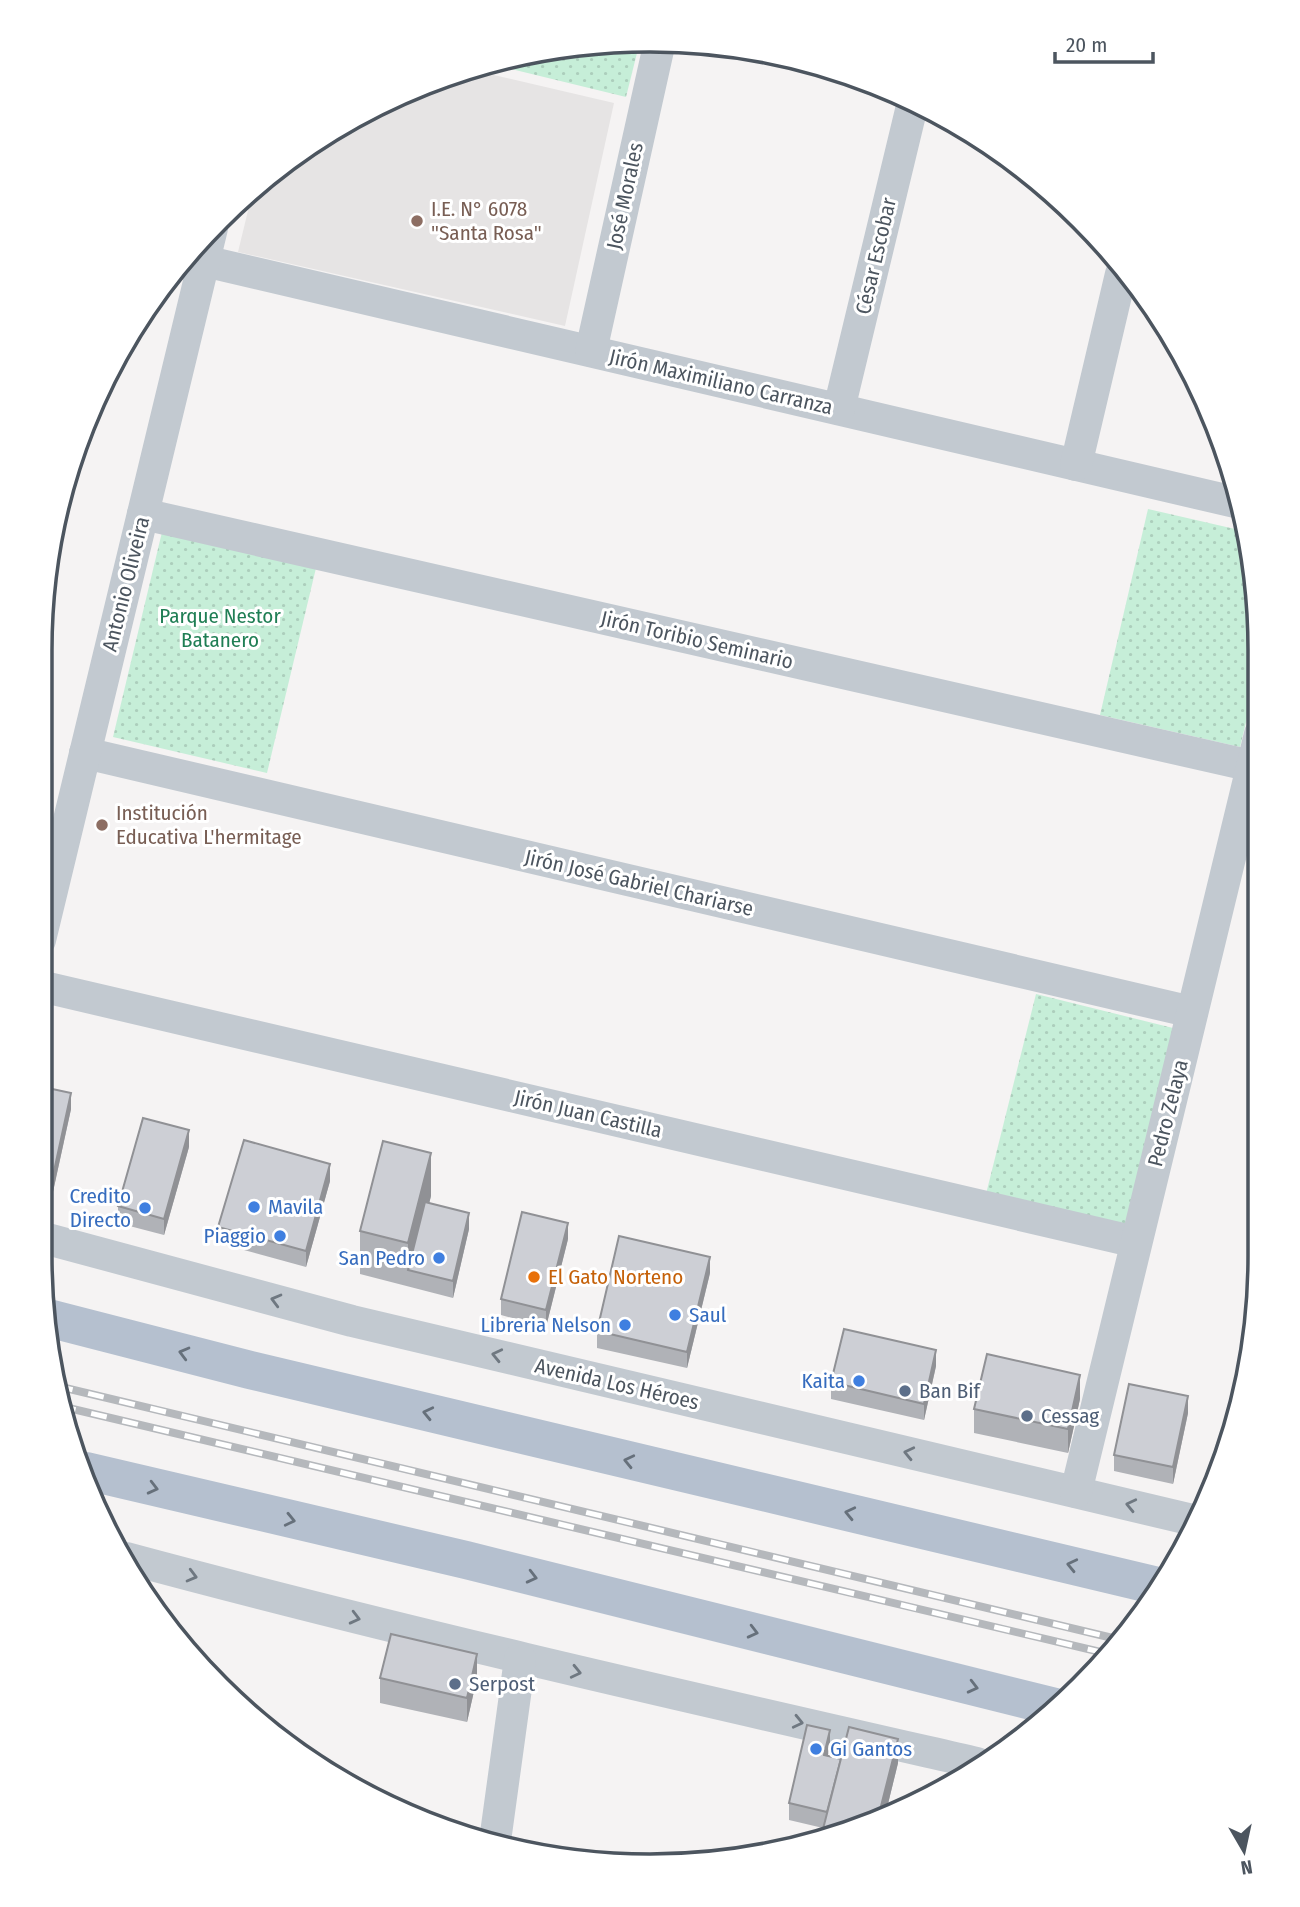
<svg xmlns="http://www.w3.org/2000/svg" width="1300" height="1907" viewBox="0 0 1300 1907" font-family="'Fira Sans Condensed',sans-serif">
<defs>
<pattern id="grass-dots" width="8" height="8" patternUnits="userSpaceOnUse" patternTransform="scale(1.75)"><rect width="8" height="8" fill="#c6eed8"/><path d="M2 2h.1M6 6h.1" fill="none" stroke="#accebc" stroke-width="1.8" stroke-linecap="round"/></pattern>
</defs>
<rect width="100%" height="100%" fill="#f5f3f3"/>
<path fill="#e6e4e4" d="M472 70 614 103 565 326 238 252 253 190 312 143 417 87Z"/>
<g fill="url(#grass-dots)">
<path d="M640 41 626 97 491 64 531 52Z"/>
<path d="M1148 509 1248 532 1260 664 1240 747 1100 715Z"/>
<path d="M162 532 316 568 267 773 113 737Z"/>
<path d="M1036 994 1177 1029 1127 1229 986 1194Z"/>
</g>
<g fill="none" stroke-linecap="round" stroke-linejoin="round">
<g stroke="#c2c9d0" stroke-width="32">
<path d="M204 261 1239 503"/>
<path d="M591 351 660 41"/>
<path d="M839 409 913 102"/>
<path d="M1076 465 1121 274"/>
<path d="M143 514 1252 766"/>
<path d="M85 753 1192 1012"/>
<path d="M40 940 212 228"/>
<path d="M40 986 1136 1242"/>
<path d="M40 1237 352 1321 1197 1521"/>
<path d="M1076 1492 1260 734"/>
<path d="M126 1558C408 1634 692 1698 977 1763"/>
<path d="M495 1841 520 1659"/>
</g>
<g stroke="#b5c0cf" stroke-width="38">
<path d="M48 1318 250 1370 1162 1587"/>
<path d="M86 1471 466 1560 1055 1707"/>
</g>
<g stroke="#b5b8bc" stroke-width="8">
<g id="rail">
<path d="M57 1386 1121 1640"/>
<path d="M60 1406 1109 1654"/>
</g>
</g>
<use href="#rail" stroke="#fff" stroke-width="5" stroke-dasharray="16" stroke-linecap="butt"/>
</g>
<g fill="#b0b2b7">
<path d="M40 1097 71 1109 49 1210 40 1208Z"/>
<path d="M189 1147 164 1235 118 1223V1206Z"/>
<path d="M330 1181 306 1267 218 1243V1227Z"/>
<path d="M431 1196 429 1203 469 1229 453 1298 360 1274V1231Z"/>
<path d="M568 1239 546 1327 501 1315V1299Z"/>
<path d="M710 1273 687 1368 597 1348V1331Z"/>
<path d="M936 1366 924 1420 831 1399V1382Z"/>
<path d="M1080 1399 1068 1453 974 1433V1409Z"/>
<path d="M1188 1413 1173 1484 1114 1471V1455Z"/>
<path d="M380 1678H477L467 1722 380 1703Z"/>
<path d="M830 1746 827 1756 841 1759 898 1763 885 1816 823 1837V1828L789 1820V1803Z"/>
</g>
<g fill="#909195">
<path d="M71 1093V1109L49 1210V1194Z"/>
<path d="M189 1130V1147L164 1235V1219Z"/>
<path d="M431 1153V1196L412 1271 408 1270V1243Z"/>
<path d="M330 1164V1181L306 1267V1251Z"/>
<path d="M469 1213V1229L453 1298V1281Z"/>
<path d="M568 1223V1239L546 1327V1310Z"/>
<path d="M710 1257V1273L687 1368V1352Z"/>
<path d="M936 1350V1366L924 1420V1404Z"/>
<path d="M1080 1375V1399L1068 1453V1429Z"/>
<path d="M1188 1396V1413L1173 1484V1467Z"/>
<path d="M477 1654V1678L467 1722V1698Z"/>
<path d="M830 1730V1746L824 1772V1755Z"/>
<path d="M898 1739V1763L885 1816 878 1818Z"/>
</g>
<g fill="#cdcfd5" stroke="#909195" stroke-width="2">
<path d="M43 1087 71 1093 49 1194 40 1192V1097Z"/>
<path d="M143 1118 189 1130 164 1219 118 1206Z"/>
<path d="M244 1140 330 1164 306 1251 218 1227Z"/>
<path d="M383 1141 431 1153 408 1243 360 1231Z"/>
<path d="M425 1202 469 1213 453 1281 408 1270Z"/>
<path d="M522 1212 568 1223 546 1310 501 1299Z"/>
<path d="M619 1236 710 1257 687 1352 597 1331Z"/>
<path d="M844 1329 936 1350 924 1404 831 1382Z"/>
<path d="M987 1354 1080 1375 1068 1429 974 1409Z"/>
<path d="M1239 1380 1246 1382 1219 1471H1217Z"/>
<path d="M1129 1384 1188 1396 1173 1467 1114 1455Z"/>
<path d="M391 1634 477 1654 467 1698 380 1678Z"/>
<path d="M807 1725 830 1730 824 1755 841 1759 827 1812 789 1803Z"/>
<path d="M849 1727 898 1739 878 1818 835 1832 823 1829Z"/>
</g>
<defs><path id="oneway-chevron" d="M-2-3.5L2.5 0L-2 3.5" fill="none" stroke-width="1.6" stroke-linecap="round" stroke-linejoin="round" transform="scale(1.75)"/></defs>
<g stroke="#6f7881">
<use href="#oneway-chevron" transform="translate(276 1300) rotate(-165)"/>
<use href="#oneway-chevron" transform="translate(497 1355) rotate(-167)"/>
<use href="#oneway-chevron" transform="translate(909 1453) rotate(-167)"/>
<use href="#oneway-chevron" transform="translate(1131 1505) rotate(-167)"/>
<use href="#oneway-chevron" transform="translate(192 1576) rotate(15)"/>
<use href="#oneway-chevron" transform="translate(355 1618) rotate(14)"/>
<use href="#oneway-chevron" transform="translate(576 1672) rotate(13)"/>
<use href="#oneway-chevron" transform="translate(798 1722) rotate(13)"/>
</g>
<g stroke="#66707b">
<use href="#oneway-chevron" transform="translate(184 1353) rotate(-165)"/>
<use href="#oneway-chevron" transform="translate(428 1413) rotate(-167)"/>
<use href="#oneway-chevron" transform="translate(629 1461) rotate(-167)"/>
<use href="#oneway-chevron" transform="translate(153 1488) rotate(14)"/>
<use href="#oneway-chevron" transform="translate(850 1513) rotate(-167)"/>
<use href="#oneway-chevron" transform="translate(290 1520) rotate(13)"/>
<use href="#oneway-chevron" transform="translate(1072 1565) rotate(-167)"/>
<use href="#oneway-chevron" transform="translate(532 1577) rotate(14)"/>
<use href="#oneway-chevron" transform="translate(753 1632) rotate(14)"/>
<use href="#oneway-chevron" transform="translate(973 1687) rotate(14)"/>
</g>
<g fill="#8d6e63" stroke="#fff" stroke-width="2.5">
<circle cx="417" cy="221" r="7"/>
<circle cx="102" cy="825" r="7"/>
</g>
<g fill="#3f7fe0" stroke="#fff" stroke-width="2.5">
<circle cx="254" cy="1207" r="7"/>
<circle cx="145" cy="1208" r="7"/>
<circle cx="280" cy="1236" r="7"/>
<circle cx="439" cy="1258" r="7"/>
<circle cx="675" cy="1315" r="7"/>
<circle cx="625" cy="1325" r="7"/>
<circle cx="859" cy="1381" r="7"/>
<circle cx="816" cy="1749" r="7"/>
</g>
<circle fill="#e8710a" stroke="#fff" stroke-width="2.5" cx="534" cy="1277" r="7"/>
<g fill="#5c6f8a" stroke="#fff" stroke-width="2.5">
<circle cx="905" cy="1391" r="7"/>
<circle cx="1027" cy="1416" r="7"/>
<circle cx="455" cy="1684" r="7"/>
</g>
<g text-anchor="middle" stroke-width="6" stroke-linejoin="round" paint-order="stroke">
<g font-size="21" fill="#4c555f" stroke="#fff">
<text transform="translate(625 196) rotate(-78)" y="7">José Morales</text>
<text transform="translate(876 256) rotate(-77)" y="7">César Escobar</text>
<text transform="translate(721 382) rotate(13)" y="7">Jirón Maximiliano Carranza</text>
<text transform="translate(126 584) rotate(-76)" y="7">Antonio Oliveira</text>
<text transform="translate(697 640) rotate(13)" y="7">Jirón Toribio Seminario</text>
<text transform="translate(639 883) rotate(13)" y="7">Jirón José Gabriel Chariarse</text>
<text transform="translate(1168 1113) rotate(-76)" y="7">Pedro Zelaya</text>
<text transform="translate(588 1114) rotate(13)" y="7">Jirón Juan Castilla</text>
<text transform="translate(617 1384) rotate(13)" y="7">Avenida Los Héroes</text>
</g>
<g font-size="21" fill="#785e54" stroke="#fff" text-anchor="start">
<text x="431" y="216">I.E. N° 6078<tspan x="431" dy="24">"Santa Rosa"</tspan></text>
<text x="116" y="820">Institución<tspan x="116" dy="24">Educativa L'hermitage</tspan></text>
</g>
<g font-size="21" fill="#1f7e54" stroke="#fff">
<text x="220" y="623">Parque Nestor<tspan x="220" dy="24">Batanero</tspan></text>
</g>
<g font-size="21" fill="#366cbe" stroke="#fff" text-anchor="end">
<text x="131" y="1203">Credito<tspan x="131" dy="24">Directo</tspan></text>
<text x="268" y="1214" text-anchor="start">Mavila</text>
<text x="266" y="1243">Piaggio</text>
<text x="425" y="1265">San Pedro</text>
<text x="689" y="1322" text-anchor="start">Saul</text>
<text x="611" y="1332">Libreria Nelson</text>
<text x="845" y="1388">Kaita</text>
<text x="830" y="1756" text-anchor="start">Gi Gantos</text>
</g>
<g font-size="21" fill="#c56008" stroke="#fff" text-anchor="start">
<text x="548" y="1284">El Gato Norteno</text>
</g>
<g font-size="21" fill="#4e5e75" stroke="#fff" text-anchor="start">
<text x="919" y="1398">Ban Bif</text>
<text x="1041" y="1423">Cessag</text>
<text x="469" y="1691">Serpost</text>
</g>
</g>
<path d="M0 0H1300V1907H0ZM650 52H650A598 598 0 0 1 1248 650V1256A598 598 0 0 1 650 1854H650A598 598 0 0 1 52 1256V650A598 598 0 0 1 650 52Z" fill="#fff" fill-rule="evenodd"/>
<path fill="none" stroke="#4c555f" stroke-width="3.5" d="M650 52H650A598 598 0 0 1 1248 650V1256A598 598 0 0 1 650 1854H650A598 598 0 0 1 52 1256V650A598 598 0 0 1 650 52Z"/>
<g transform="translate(1244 1851) rotate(171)" stroke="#ffffff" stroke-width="5" paint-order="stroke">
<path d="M0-5L12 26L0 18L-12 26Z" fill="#4c555f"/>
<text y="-10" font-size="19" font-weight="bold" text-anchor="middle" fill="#4c555f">N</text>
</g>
<path d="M1055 52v10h98v-10" fill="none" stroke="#4c555f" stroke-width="3.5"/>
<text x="1066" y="52" font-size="21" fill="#4c555f" stroke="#ffffff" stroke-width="5" paint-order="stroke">20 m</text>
</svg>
